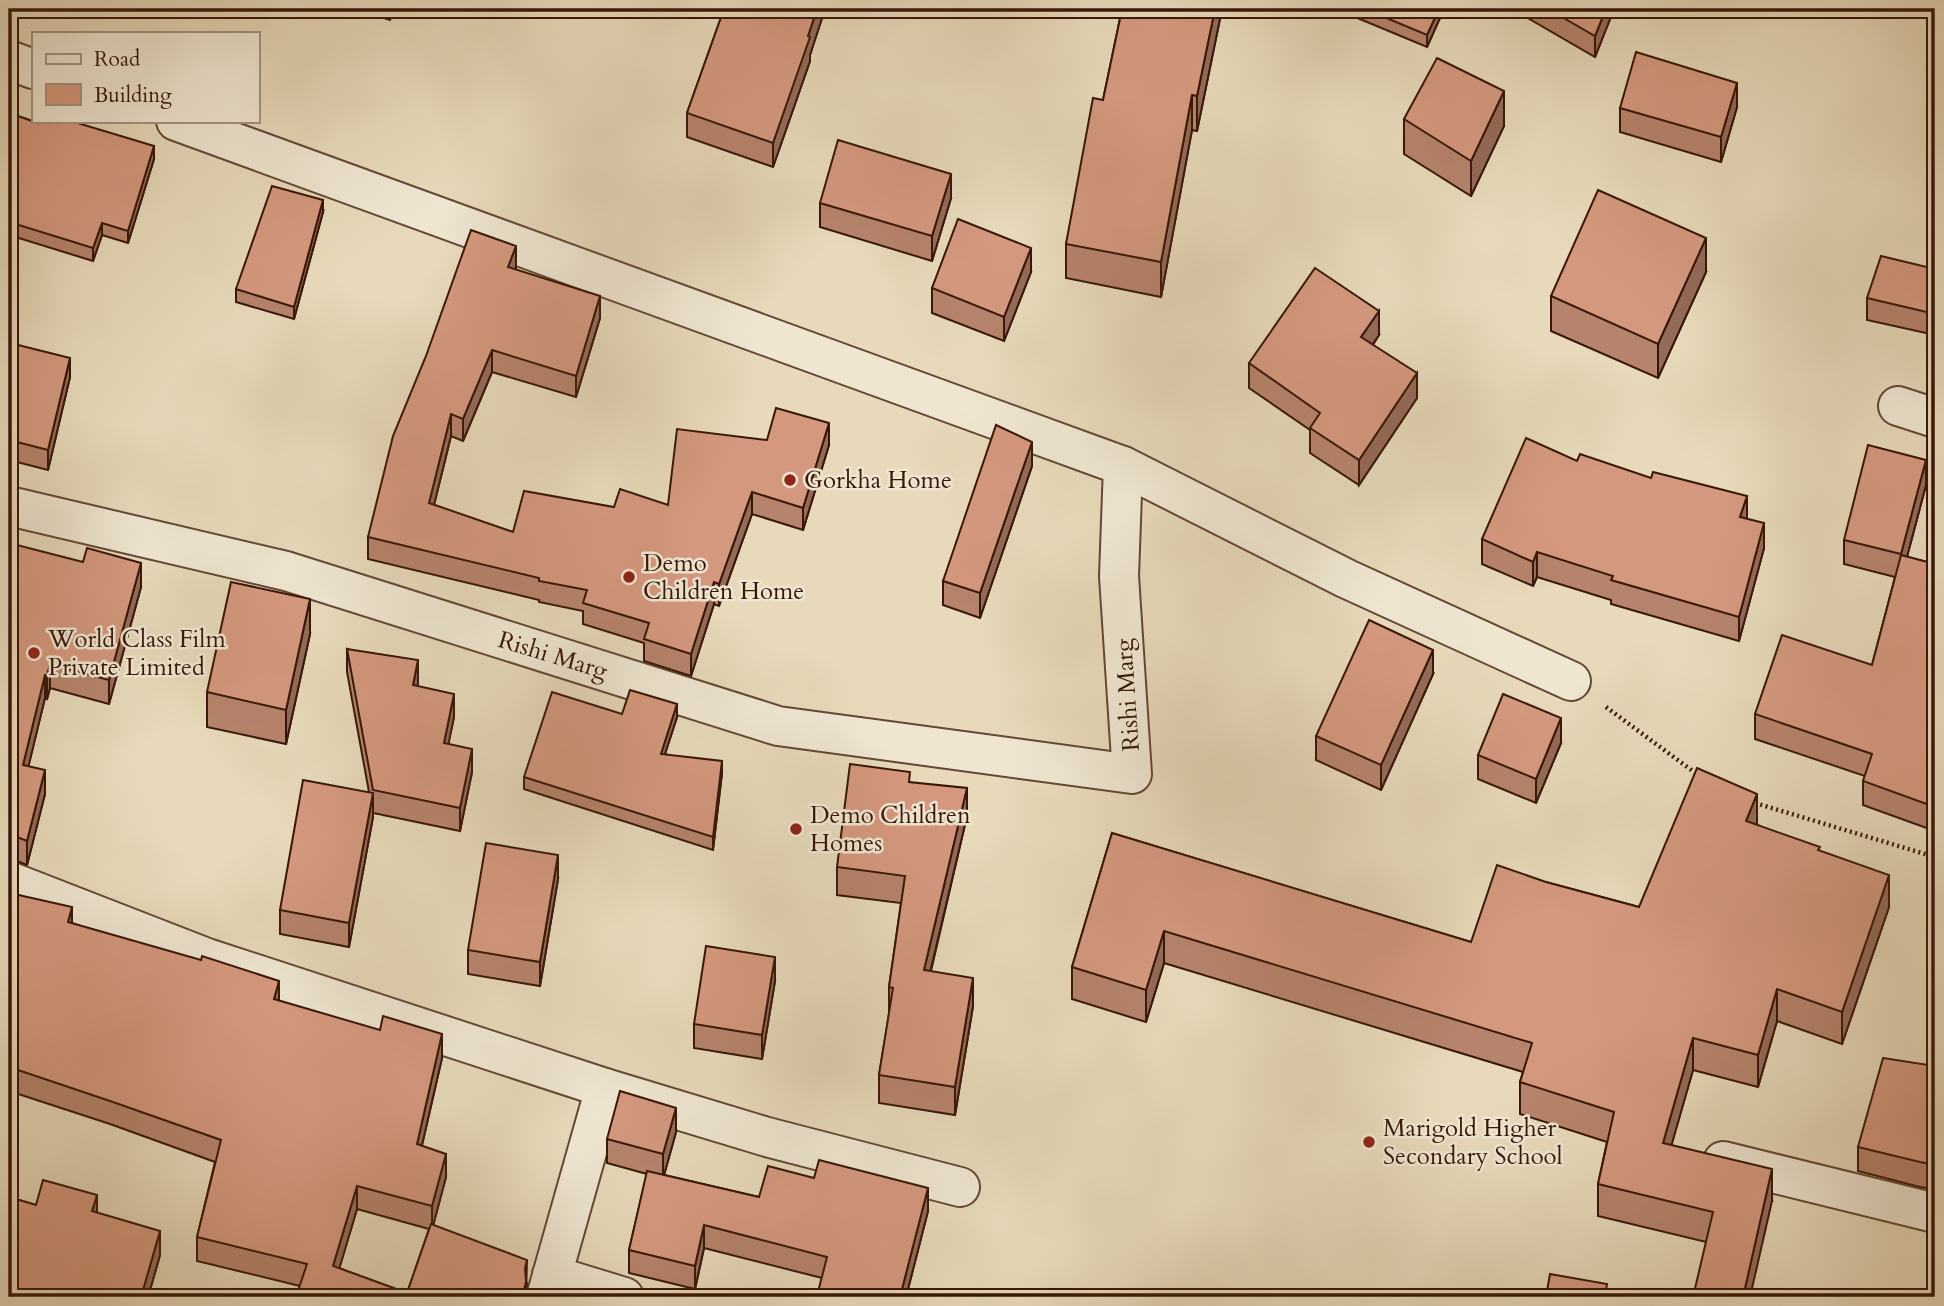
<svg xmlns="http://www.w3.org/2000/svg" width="1944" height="1306" viewBox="0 0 1944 1306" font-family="Cardo,serif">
<rect width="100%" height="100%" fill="#e7d9ba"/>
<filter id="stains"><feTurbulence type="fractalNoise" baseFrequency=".00286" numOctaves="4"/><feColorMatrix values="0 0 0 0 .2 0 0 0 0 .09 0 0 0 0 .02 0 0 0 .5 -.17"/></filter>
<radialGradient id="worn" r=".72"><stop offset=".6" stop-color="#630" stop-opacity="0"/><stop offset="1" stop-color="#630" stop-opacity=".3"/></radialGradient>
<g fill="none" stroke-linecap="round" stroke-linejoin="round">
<g stroke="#644834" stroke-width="42">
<g id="minor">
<path d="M9 60 33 69"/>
<path d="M176 121 1123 466 1347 579 1571 681"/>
<path d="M1898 406 1935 418"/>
<path d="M9 506 286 571 778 726 1132 774 1119 576 1123 466"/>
<path d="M9 881 207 958 605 1088 767 1137 960 1187"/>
<path d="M1723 1161 1935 1213"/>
<path d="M552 1275 624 1297"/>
<path d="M546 1297 605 1088"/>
</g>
</g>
<g stroke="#381708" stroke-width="4.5" stroke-dasharray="2 3.5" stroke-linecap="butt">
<path d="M1606 707 1698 775"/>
<path d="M1755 803 1935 857"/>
</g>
<use href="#minor" stroke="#efe6d2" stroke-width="38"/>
</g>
<g fill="#b6836c" stroke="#381708" stroke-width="2" fill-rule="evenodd">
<path d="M355 9H393L390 20Z"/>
<path d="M724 9H825L810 55V61L773 167 687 137V113Z"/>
<path d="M1122 9H1222L1197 131 1192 130 1161 297 1066 278V244L1103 100Z"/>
<path d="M1355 9H1444L1427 47 1355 17Z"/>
<path d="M1512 9H1614L1595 57Z"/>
<path d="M1737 107 1721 162 1620 132V108Z"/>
<path d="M9 113 38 123 154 159 128 243 102 235 93 261 9 235Z"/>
<path d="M1404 119 1504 126 1471 196 1404 154Z"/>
<path d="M951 198 932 261 820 227V203Z"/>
<path d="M323 212 294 319 236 302V289Z"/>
<path d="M516 268 515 269 600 318 576 397 492 372 463 441 451 436 434 505 513 532 614 507 668 505 767 440 829 445 803 530 752 514 719 606 714 604 691 676 644 661V643L583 624V611L539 602V600L368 559V537Z"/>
<path d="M1935 269V335L1867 320V298Z"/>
<path d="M1031 272 1004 341 932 313V288Z"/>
<path d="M1706 272 1658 378 1551 331V296Z"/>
<path d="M9 328 17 344 70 377 48 470 9 460Z"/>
<path d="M1379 335 1373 345 1417 398 1359 485 1310 453V430L1249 388V363Z"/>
<path d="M1577 461 1747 519 1764 548 1739 641 1611 604V600L1537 577 1533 586 1482 564V539Z"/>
<path d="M1032 466 980 618 943 605V581Z"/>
<path d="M1926 485 1907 557 1935 564V831L1863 805V781L1865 776 1755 739V714L1872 665 1895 577 1844 564V540Z"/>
<path d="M9 543 141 587 109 704 50 688 47 699 45 698 28 767 45 794 27 865 17 861 9 860Z"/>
<path d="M310 634 286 744 207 727V692Z"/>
<path d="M347 649 418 683 417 686 454 717 448 744 472 772 460 831 373 813V812V817L349 947 280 934V910L369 792 347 672Z"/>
<path d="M1433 674 1381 790 1316 760V736Z"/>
<path d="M622 714 677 717 665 754 722 773 713 850 524 789V777Z"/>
<path d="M1561 743 1536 803 1478 779V755Z"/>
<path d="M910 782 967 816 931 971 973 1006 955 1115 879 1103V1075L889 1014V987L901 903 837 895V867Z"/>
<path d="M1757 825 1820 851 1889 907 1842 1044 1777 1021 1758 1087 1693 1070 1671 1145 1772 1201 1706 1242 1598 1216V1184L1607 1142 1520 1114V1082L1523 1072 1164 963 1146 1022 1072 999V967L1112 833 1471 942 1546 882 1639 907Z"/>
<path d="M558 879 540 986 468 974V950Z"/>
<path d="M9 881 17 894 72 923 279 1001 442 1058 422 1145 446 1177 433 1225 527 1283 526 1297H296L300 1286 197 1261V1237L215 1162 110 1124 9 1091ZM357 1209 429 1229 407 1293 339 1268Z"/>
<path d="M775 981 762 1059 694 1048V1024Z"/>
<path d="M1935 1066V1189L1920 1187 1858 1171V1147Z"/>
<path d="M676 1132 664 1175 759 1197 928 1211 906 1297H817L822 1278 704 1248 695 1289 629 1273V1250L647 1174 607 1163V1139Z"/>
<path d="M9 1197 36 1205 97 1212 160 1255 148 1297H9Z"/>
</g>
<g fill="#946a58" stroke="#381708" stroke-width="2">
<path d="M390 9H393L390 20Z"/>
<path d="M817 9H825L810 55V61L773 167V143Z"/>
<path d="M1215 9H1222L1197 131V96Z"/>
<path d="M1439 9H1444L1427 47V35Z"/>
<path d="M1606 9H1614L1595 57V36Z"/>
<path d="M1737 83V107L1721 162V137Z"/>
<path d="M1504 91V126L1471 196V161Z"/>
<path d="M1192 95V130L1161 297V262Z"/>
<path d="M154 146V159L128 243V231Z"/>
<path d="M951 174V198L932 261V236Z"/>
<path d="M323 200V212L294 319V307Z"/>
<path d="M102 223V235L93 261V248Z"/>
<path d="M1706 238V272L1658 378V344Z"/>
<path d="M516 246V268L508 289V267Z"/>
<path d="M1031 248V272L1004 341V317Z"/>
<path d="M600 296V318L576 397V376Z"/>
<path d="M1379 311V335L1361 361V337Z"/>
<path d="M17 331V351L14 344Z"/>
<path d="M492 350V372L463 441V419Z"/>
<path d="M70 358V377L48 470V450Z"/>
<path d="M1417 373V398L1359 485V460Z"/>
<path d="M451 414V436L429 525V503Z"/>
<path d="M829 423V445L803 530V508Z"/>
<path d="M1032 442V466L980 618V593Z"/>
<path d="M1926 460V485L1901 579V554Z"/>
<path d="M752 492V514L719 606V584Z"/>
<path d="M1747 496V520L1740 517Z"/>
<path d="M1764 523V548L1739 641V617Z"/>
<path d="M1537 552V577L1533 586V562Z"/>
<path d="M141 563V587L109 704V680Z"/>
<path d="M714 582V604L691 676V654Z"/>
<path d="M310 599V634L286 744V710Z"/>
<path d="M1433 650V674L1381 790V765Z"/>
<path d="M418 660V683L413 708V685Z"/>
<path d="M50 664V688L47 699V675Z"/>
<path d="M45 675V698L23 789V765Z"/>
<path d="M454 694V717L444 766V743Z"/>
<path d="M677 704V717L661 766V754Z"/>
<path d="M1561 718V743L1536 803V779Z"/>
<path d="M472 749V772L460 831V808Z"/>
<path d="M722 761V773L713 850V837Z"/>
<path d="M45 770V794L27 865V841Z"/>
<path d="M967 788V816L924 998V970Z"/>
<path d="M373 793V817L349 947V923Z"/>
<path d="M1757 794V826L1746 821Z"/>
<path d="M558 855V879L540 986V962Z"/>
<path d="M1889 875V907L1842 1044V1012Z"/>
<path d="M72 907V931L68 922Z"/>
<path d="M1164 931V963L1146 1022V990Z"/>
<path d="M775 957V981L762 1059V1035Z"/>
<path d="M973 978V1006L955 1115V1087Z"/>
<path d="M279 981V1005L274 999Z"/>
<path d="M1777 989V1021L1758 1087V1055Z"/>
<path d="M442 1034V1058L417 1167V1144Z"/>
<path d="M1693 1038V1070L1663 1175V1143Z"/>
<path d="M676 1108V1132L663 1179V1154Z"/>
<path d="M446 1154V1177L432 1230V1206Z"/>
<path d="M1772 1169V1201L1750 1297H1743Z"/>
<path d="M357 1186V1209L333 1290V1266Z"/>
<path d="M928 1188V1211L906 1297H900Z"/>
<path d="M97 1195V1220L92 1211Z"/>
<path d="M704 1225V1248L695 1289V1266Z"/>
<path d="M160 1231V1255L148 1297H141Z"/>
<path d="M527 1260 526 1297H522L525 1268Z"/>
</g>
<g fill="#d4987e" stroke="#381708" stroke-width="2">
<path d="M724 9H817L808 36 810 37 773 143 687 113Z"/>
<path d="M1122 9H1215L1197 96 1192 95 1161 262 1066 244 1093 98 1103 100Z"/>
<path d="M1365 9H1439L1427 35Z"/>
<path d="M1548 9H1606L1595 36Z"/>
<path d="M1636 52 1737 83 1721 137 1620 108Z"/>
<path d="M1437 58 1504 91 1471 161 1404 119Z"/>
<path d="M9 113 38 123V121H71L154 146 128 231 102 223 93 248 9 222Z"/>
<path d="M838 140 951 174 932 236 820 203Z"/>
<path d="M272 186 323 200 294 307 236 289Z"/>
<path d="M1598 190 1706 238 1658 344 1551 296Z"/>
<path d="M958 219 1031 248 1004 317 932 288Z"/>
<path d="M471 230 516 246 508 267 600 296 576 376 492 350 463 419 451 414 429 503 513 532 524 491 614 507 620 489 668 505 677 429 767 440 776 408 829 423 803 508 752 492 719 584 714 582 691 654 644 639 649 623 583 603 587 590 539 581V578L368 537 393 436 426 356Z"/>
<path d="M1881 256 1935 269V314L1867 298Z"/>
<path d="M1315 268 1379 311 1361 337 1417 373 1359 460 1310 428 1320 413 1249 363Z"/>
<path d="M9 328 17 331 14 344 70 358 48 450 9 440Z"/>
<path d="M996 425 1032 442 980 593 943 581Z"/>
<path d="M1526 438 1577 461 1580 454 1651 478 1653 472 1747 496 1740 517 1764 523 1739 617 1611 580 1613 576 1537 552 1533 562 1482 539Z"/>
<path d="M1868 445 1926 460 1901 554 1844 540Z"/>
<path d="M9 543 83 562 87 548 141 563 109 680 50 664 47 675H45L23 765 45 770 27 841 17 837 9 836Z"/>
<path d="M1901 555 1935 564V699L1934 706H1935V807L1863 781 1872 754 1755 714 1782 635 1872 665Z"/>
<path d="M231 582 310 599 286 710 207 692Z"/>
<path d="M1369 620 1433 650 1381 765 1316 736Z"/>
<path d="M347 649 418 660 413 685 454 694 444 743 472 749 460 808 373 790Z"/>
<path d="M630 690 677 704 661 754 722 761 713 837 524 777 552 692 622 714Z"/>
<path d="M1503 694 1561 718 1536 779 1478 755Z"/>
<path d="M850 764 910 772 909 782 967 788 924 970 973 978 955 1087 879 1075 893 988 889 987 905 876 837 867Z"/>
<path d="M1697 768 1757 794 1746 821 1820 847 1818 850 1889 875 1842 1012 1777 989 1758 1055 1693 1038 1663 1143 1772 1169 1743 1297H1693L1713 1212 1598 1184 1614 1112 1520 1082 1532 1043 1164 931 1146 990 1072 967 1112 833 1471 942 1497 865 1546 882 1639 907Z"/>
<path d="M303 780 373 793 349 923 280 910Z"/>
<path d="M486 843 558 855 540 962 468 950Z"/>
<path d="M9 881 17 884 14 894 72 907 68 922 201 960 202 956 279 981 274 999 380 1030 383 1016 442 1034 417 1144 446 1154 432 1206 357 1186 333 1266 407 1293 431 1224 527 1260 525 1268 526 1282 522 1297H296L307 1264 197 1237 221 1140 110 1101 9 1067Z"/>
<path d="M706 946 775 957 762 1035 694 1024Z"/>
<path d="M1883 1058 1935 1066V1165L1920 1162 1858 1147Z"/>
<path d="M620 1091 676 1108 663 1154 607 1139Z"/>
<path d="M819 1160 928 1188 900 1297H821L817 1296 827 1257 704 1225 695 1266 629 1250 647 1171 759 1197 768 1166 814 1178Z"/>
<path d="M43 1180 97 1195 92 1211 160 1231 141 1297H44L9 1287V1197L36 1205Z"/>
<path d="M1550 1274 1607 1284 1605 1297H1546Z"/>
</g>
<g fill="#8f2418" stroke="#efe6d2" stroke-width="2.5">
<circle cx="790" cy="480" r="7"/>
<circle cx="629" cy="577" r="7"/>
<circle cx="34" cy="653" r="7"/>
<circle cx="796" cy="829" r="7"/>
<circle cx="1369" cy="1142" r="7"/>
</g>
<g text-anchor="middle" stroke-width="5" stroke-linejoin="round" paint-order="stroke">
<g font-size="24" fill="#381708" stroke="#efe6d2" text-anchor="start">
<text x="804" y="488">Gorkha Home</text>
<text x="643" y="571">Demo<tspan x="643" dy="28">Children Home</tspan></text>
<text x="48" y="647">World Class Film<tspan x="48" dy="28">Private Limited</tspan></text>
<text x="810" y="823">Demo Children<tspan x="810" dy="28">Homes</tspan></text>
<text x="1383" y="1136">Marigold Higher<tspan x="1383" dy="28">Secondary School</tspan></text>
</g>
<g font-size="24" fill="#381708" stroke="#efe6d2">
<text transform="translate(553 655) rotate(17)" y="8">Rishi Marg</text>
<text transform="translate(1127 695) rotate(-94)" y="8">Rishi Marg</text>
</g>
</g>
<rect width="1944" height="1306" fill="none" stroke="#e7d9ba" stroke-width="35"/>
<rect x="10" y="10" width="1923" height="1285" fill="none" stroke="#381708" stroke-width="3.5"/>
<rect x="18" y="18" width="1909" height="1271" fill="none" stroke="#381708" stroke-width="2"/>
<rect x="32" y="32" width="228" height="91" fill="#efe6d2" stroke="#a69381" stroke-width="2"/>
<rect x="46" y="54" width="35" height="10" fill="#efe6d2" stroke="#a69381" stroke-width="2"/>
<text x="94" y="66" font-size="21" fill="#381708">Road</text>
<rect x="46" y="84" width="35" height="21" fill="#d4987e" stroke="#a69381" stroke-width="2"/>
<text x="94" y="102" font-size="21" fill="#381708">Building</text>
<rect width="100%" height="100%" filter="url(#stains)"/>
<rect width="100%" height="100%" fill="url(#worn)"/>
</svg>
